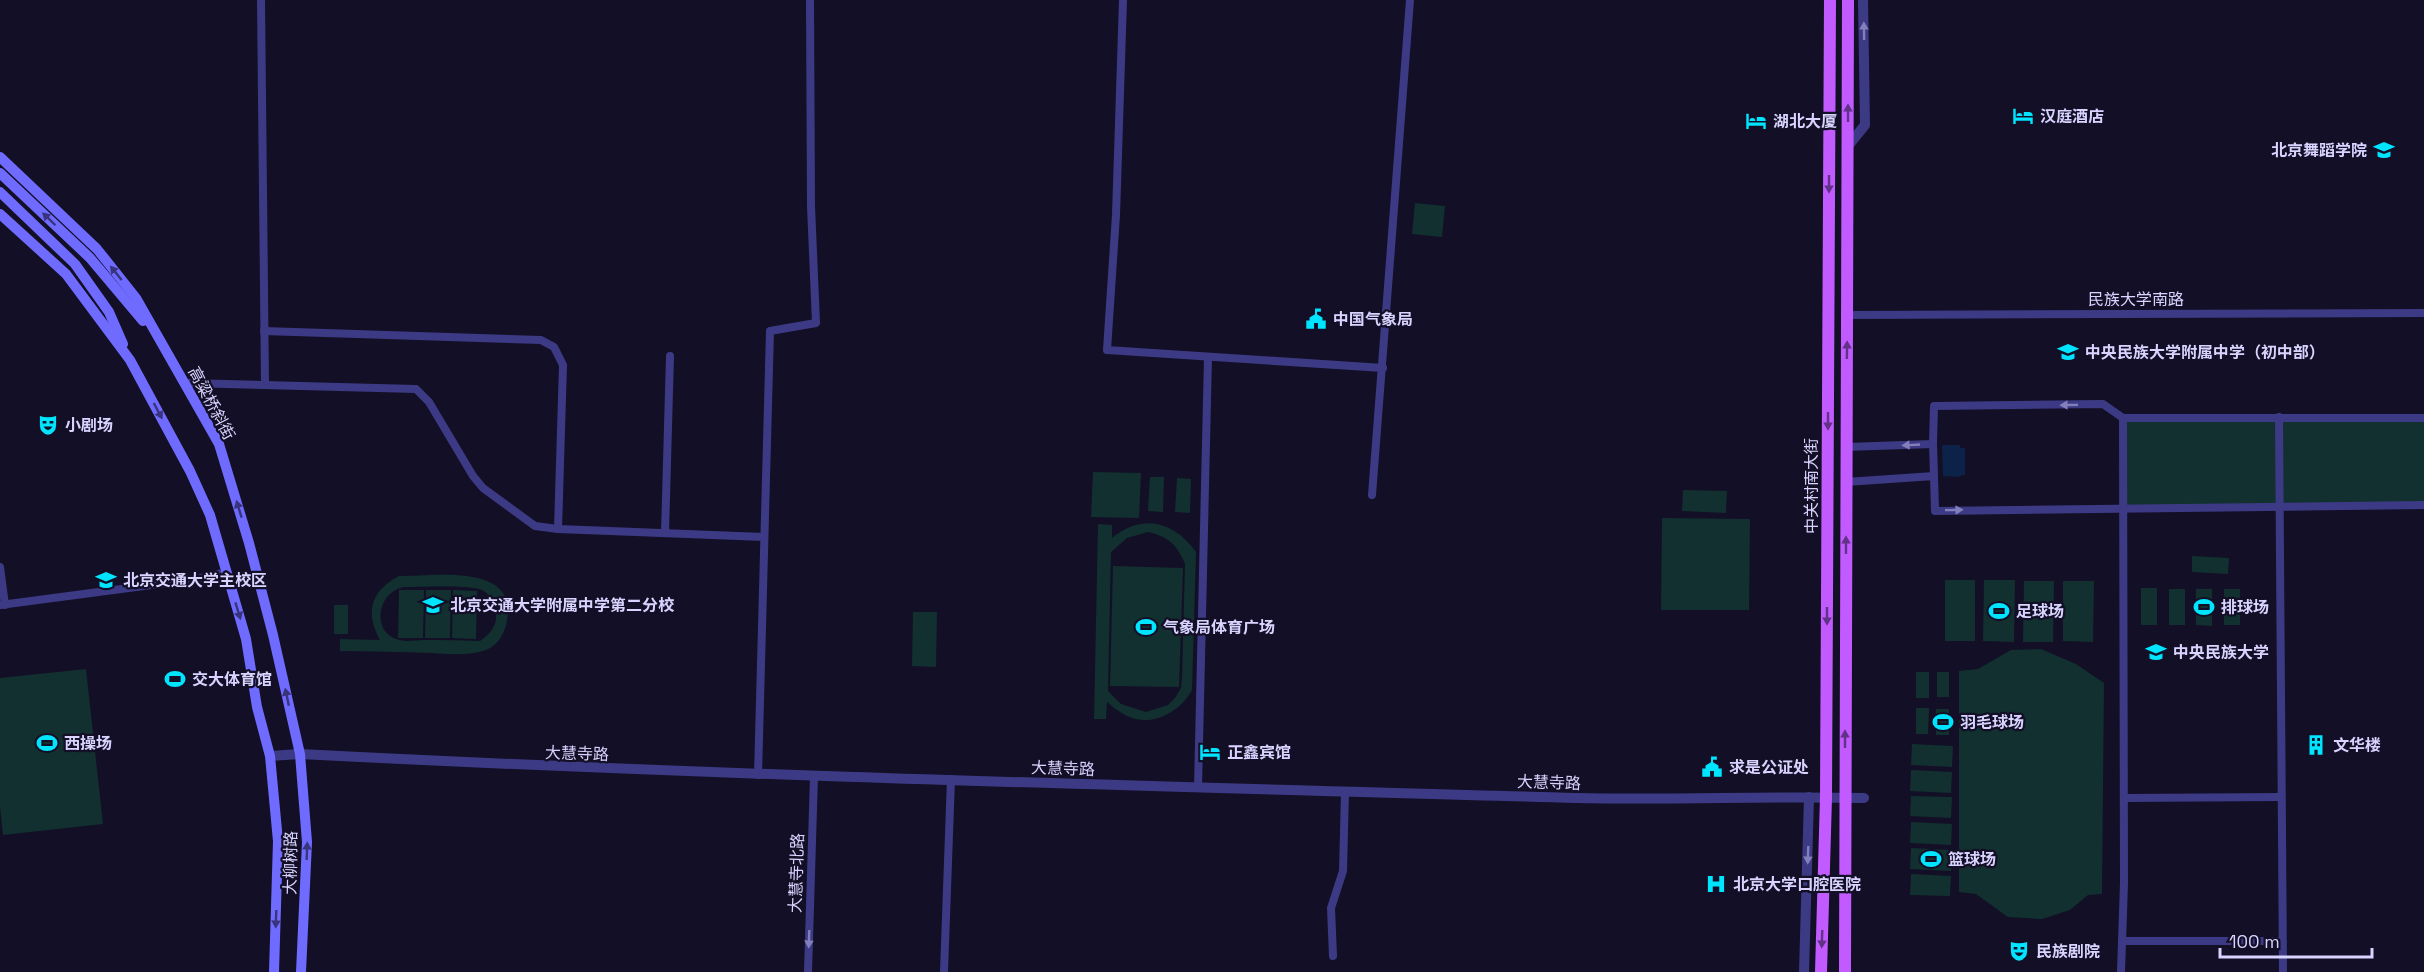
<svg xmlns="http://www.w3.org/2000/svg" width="2424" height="972" viewBox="0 0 2424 972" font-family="'Space Grotesk','Noto Sans SC',sans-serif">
<rect width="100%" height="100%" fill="#130f26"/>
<g fill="#12302f" fill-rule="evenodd">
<path d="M1415 203 1445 206 1442 237 1412 234Z"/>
<path d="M2123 418H2424V505L2123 508Z"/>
<path d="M1093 472 1141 473 1139 518 1091 517Z"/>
<path d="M1150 477H1164L1163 512 1148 511Z"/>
<path d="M1177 478 1191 479 1190 513 1175 512Z"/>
<path d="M1683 490 1727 491 1726 513 1682 511Z"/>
<path d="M1662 518 1750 519 1749 610H1661Z"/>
<path d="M1098 524 1112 525V538C1142 513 1174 521 1196 552L1192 690C1180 712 1152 728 1127 716 1119 712 1113 707 1107 702L1106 719H1094ZM1148 532C1168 536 1178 546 1185 564L1182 678 1181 688 1175 698 1168 705 1146 712 1121 704 1108 691 1111 552 1127 538Z"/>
<path d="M2192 556 2229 558 2228 574 2192 572Z"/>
<path d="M1113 566 1183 568 1179 687 1110 686Z"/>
<path d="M399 576C437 576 522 562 506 625 503 637 495 648 483 651 467 656 448 654 432 653 401 652 371 651 340 651V639L380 640C365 613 370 591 399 576ZM404 587C423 587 462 585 479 589 489 591 496 605 496 614 497 626 490 634 480 641 461 640 443 640 424 640 416 640 407 642 400 640 371 635 376 592 404 587Z"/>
<rect x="1945" y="580" width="30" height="61"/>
<path d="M1984 580H2015L2014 642 1983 641Z"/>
<path d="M2024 581H2054L2053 642H2023Z"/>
<path d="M2063 581H2094L2093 642 2063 641Z"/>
<rect x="2141" y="588" width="16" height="37"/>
<rect x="2169" y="589" width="16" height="36"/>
<path d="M2196 589H2212V626L2196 625Z"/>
<rect x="2224" y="589" width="16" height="36"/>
<path d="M399 590H424L423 638H398Z"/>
<path d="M426 590H451L450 638H425Z"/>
<path d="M453 590 477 591 476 639 452 638Z"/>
<rect x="334" y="605" width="14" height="29"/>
<path d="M913 612H937L936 667 912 666Z"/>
<path d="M2041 649 2076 664 2104 683 2102 894 2088 895 2070 910 2042 919 2008 917 1976 894 1959 892V671L1978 669 2011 650Z"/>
<path d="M86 669 103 824 3 835 0 807V678Z"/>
<rect x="1916" y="672" width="13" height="26"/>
<rect x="1937" y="672" width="12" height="25"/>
<path d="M1916 708H1929L1928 734H1916Z"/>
<rect x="1936" y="709" width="13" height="26"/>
<path d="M1912 744 1953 746 1952 767 1911 765Z"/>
<path d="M1911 770 1952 772 1951 793 1910 791Z"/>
<path d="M1911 796 1952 797 1951 818 1910 816Z"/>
<path d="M1911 822 1952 824 1951 845 1910 843Z"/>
<path d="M1911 848 1952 850 1951 871 1910 869Z"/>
<path d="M1911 874 1951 876 1950 896 1910 895Z"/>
</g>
<path fill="#0c2248" d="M1942 445H1960V448H1965V475H1961L1960 477 1943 476Z"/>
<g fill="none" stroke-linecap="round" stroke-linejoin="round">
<g stroke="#3d3a85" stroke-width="8">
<path d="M261 0 265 385"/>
<path d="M1123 0 1116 215 1107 350 1383 368"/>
<path d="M1847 315 2424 313"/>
<path d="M264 331 541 340 554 347 563 365 558 529 764 537"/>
<path d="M185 383 416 389 429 402 473 476 483 488 535 526 558 529"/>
<path d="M2279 417 2283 972"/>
<path d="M1933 444 1934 476"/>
<path d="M1846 447 1933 444 1934 406 2103 404 2123 418H2424"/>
<path d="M1846 482 1934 476 1935 511 2424 505"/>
<path d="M1372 495 1410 0"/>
<path d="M665 533 670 356"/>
<path d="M0 567 5 605"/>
<path d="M0 605 197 579 227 572"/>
<path d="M758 775 770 331 816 323 811 206 810 0"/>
<path d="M1198 787 1208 357"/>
<path d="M2124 798 2281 797"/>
<path d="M2122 941H2281"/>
<path d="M1333 956 1331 908 1343 871 1345 792"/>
<path d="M808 972 814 776"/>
<path d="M944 972 951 779"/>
<path d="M2121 972 2124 883 2123 418"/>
</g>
<g stroke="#3d3a85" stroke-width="10">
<path d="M1848 146 1865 125 1863 0"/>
<path d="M270 756 300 754C725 776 1151 786 1577 798 1673 800 1768 796 1864 798"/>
<path d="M1804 972 1809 797"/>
</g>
<g stroke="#6f6bff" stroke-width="10">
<path d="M0 157 97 249 136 298 219 444 249 543 273 635 300 754 307 842 301 972"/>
<path d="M0 173 90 258 143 321"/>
<path d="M0 192 75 264 109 312 123 344"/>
<path d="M0 214 66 274 130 360 190 471 210 515 246 639 257 707 270 756 278 841 274 972"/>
</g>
<g stroke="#c25bff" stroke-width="12">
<path d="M1821 972 1826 797 1830 0"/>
<path d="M1845 972 1848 0"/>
</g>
</g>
<defs><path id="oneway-solid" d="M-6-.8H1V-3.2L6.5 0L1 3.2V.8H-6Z" transform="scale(1.5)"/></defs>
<g fill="#837fbc">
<use href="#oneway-solid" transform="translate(1864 31) rotate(-91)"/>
<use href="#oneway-solid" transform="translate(2069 405) rotate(179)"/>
<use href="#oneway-solid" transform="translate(1911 445) rotate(177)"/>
<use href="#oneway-solid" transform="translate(1954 510) rotate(-1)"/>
<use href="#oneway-solid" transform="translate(1808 855) rotate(92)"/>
<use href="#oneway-solid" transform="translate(809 939) rotate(92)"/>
</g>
<g fill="#623188">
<use href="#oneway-solid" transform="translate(1848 113) rotate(-90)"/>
<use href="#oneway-solid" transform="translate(1829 184) rotate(90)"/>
<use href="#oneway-solid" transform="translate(1847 350) rotate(-89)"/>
<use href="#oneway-solid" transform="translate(1828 421) rotate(90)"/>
<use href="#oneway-solid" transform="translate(1846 545) rotate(-90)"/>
<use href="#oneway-solid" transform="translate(1827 616) rotate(90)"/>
<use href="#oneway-solid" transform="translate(1845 739) rotate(-90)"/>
<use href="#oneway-solid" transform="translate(1822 939) rotate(92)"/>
</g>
<g fill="#38347d">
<use href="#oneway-solid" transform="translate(49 219) rotate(-136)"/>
<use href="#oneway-solid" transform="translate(116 273) rotate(-129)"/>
<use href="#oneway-solid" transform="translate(158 411) rotate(62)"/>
<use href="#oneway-solid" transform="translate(239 509) rotate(-107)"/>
<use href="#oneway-solid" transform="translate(238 611) rotate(73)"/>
<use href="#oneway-solid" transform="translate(287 697) rotate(-102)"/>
<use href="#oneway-solid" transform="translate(307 851) rotate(-88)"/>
<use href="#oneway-solid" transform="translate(276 919) rotate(92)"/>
</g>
<defs>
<g id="hotel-bare" transform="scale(1.62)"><path d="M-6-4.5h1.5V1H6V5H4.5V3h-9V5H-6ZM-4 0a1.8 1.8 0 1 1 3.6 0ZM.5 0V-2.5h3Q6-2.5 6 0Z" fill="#00e5ff" stroke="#130f26" stroke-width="2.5" paint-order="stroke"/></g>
<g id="university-bare" transform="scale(1.62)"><path d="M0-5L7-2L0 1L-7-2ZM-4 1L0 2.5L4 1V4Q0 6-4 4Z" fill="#00e5ff" stroke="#130f26" stroke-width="2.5" paint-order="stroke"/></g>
<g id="civic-bare" transform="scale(1.62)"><path d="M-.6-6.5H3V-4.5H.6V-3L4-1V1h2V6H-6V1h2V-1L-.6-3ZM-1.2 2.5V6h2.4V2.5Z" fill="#00e5ff" stroke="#130f26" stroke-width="2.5" paint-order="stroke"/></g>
<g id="school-bare" transform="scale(1.62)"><path d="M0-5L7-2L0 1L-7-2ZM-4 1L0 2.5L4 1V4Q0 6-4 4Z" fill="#00e5ff" stroke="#130f26" stroke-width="2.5" paint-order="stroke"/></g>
<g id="theatre-bare" transform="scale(1.62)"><path d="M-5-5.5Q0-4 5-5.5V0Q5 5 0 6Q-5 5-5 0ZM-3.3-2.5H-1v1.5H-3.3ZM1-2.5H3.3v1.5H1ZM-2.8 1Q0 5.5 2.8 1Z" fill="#00e5ff" stroke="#130f26" stroke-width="2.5" paint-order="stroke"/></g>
<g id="stadium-bare" transform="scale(1.62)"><path d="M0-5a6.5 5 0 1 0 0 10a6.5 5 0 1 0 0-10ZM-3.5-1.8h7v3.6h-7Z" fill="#00e5ff" stroke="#130f26" stroke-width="2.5" paint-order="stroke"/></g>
<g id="building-bare" transform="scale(1.62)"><path d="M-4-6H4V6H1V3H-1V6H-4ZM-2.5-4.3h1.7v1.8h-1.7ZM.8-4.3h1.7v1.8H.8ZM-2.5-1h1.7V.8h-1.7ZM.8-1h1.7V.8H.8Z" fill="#00e5ff" stroke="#130f26" stroke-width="2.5" paint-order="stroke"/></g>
<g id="hospital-bare" transform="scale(1.62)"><path d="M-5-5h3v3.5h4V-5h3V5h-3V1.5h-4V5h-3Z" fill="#00e5ff" stroke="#130f26" stroke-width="2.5" paint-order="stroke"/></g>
</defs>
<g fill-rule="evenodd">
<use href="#hotel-bare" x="2023" y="116"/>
<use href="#hotel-bare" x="1756" y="121"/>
<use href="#university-bare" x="2384" y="150"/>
<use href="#civic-bare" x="1316" y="319"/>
<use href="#school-bare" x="2068" y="352"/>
<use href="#theatre-bare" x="48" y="425"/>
<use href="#university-bare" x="106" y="580"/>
<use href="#school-bare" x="433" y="605"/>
<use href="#stadium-bare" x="2204" y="607"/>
<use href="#stadium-bare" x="1999" y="611"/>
<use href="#stadium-bare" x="1146" y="627"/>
<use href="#university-bare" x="2156" y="652"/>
<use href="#stadium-bare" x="175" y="679"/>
<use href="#stadium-bare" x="1943" y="722"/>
<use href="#stadium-bare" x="47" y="743"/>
<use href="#building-bare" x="2316" y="745"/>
<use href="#hotel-bare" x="1210" y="752"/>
<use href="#civic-bare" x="1712" y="767"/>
<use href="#stadium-bare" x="1931" y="859"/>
<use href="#hospital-bare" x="1716" y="884"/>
<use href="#theatre-bare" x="2019" y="951"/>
</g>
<g text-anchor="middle" stroke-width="4.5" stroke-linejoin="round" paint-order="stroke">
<g font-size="16" font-weight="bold" fill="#d9d4ff" stroke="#130f26" text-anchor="start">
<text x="2040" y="122">汉庭酒店</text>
<text x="1773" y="127">湖北大厦</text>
<text x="2367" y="156" text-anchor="end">北京舞蹈学院</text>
<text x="1333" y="325">中国气象局</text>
<text x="2085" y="358">中央民族大学附属中学（初中部）</text>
<text x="65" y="431">小剧场</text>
<text x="123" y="586">北京交通大学主校区</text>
<text x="450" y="611">北京交通大学附属中学第二分校</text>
<text x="2221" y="613">排球场</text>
<text x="2016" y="617">足球场</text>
<text x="1163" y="633">气象局体育广场</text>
<text x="2173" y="658">中央民族大学</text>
<text x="192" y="685">交大体育馆</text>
<text x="1960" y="728">羽毛球场</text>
<text x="64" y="749">西操场</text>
<text x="2333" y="751">文华楼</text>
<text x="1227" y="758">正鑫宾馆</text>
<text x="1729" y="773">求是公证处</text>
<text x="1948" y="865">篮球场</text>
<text x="1733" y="890">北京大学口腔医院</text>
<text x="2036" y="957">民族剧院</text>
</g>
<g font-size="16" fill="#d9d4ff" stroke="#130f26">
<text x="2136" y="305">民族大学南路</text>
<text transform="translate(212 403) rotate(62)" y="6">高粱桥斜街</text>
<text transform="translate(1811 486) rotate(-90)" y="6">中关村南大街</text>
<text transform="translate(577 753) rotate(2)" y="6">大慧寺路</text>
<text transform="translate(1063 768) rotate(2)" y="6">大慧寺路</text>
<text transform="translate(1549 782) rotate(2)" y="6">大慧寺路</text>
<text transform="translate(290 863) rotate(-89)" y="6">大柳树路</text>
<text transform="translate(796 873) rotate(-88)" y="6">大慧寺北路</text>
</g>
</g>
<path d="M2220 948v9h152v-9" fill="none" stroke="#d9d4ff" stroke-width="3"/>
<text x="2229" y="948" font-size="18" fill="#d9d4ff" stroke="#130f26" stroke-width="4.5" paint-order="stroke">100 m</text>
</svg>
